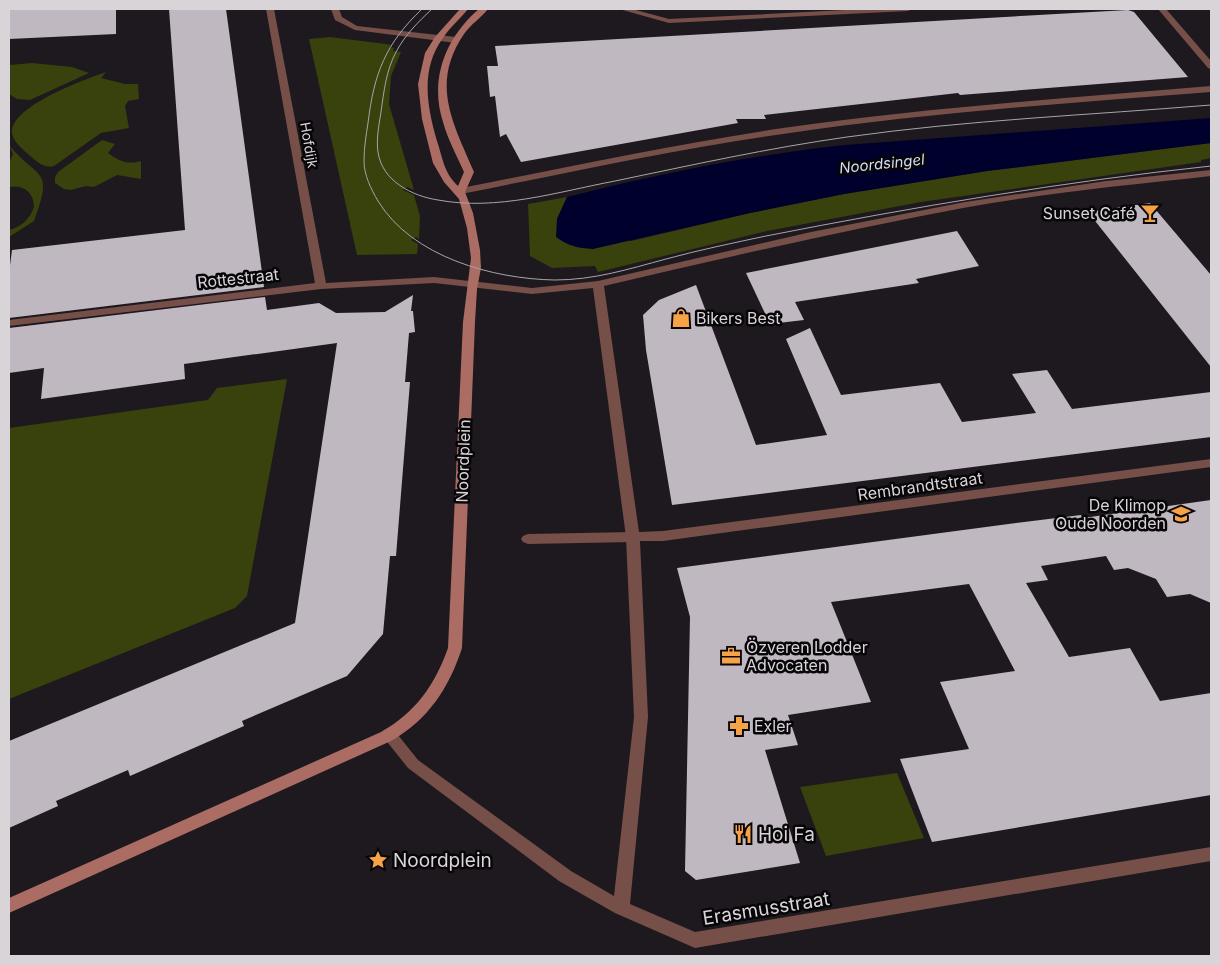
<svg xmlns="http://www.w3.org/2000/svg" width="1220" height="965" font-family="Inter,sans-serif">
	<rect width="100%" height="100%" fill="#1e191e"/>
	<path fill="#39410c" d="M330,37L386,44L391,45L390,47L394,48L393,51L401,52L391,76L389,104L414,190L407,187L403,190L414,195L420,216L419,239L416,237L411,240L418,244L417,254L357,255L309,39Z
		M32,63L72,67L89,73L30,100L17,99L9,94V65Z
		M106,72L101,78L125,84H138L139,99L128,101L125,106L129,128L101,133L54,166C44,169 36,161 28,154C22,149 13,141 12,133C10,106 86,79 106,72Z
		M102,140L115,144L108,153C119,161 127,165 141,161V179L117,175L94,187L86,186L71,190L64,189L55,183V177L58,172Z
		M1211,143V158L1201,160V162L921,202L767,231L598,272L595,266L552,268L530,256L528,204L567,197L557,219L631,241L750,213L844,194L987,171Z
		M9,145C39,181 54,167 34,221L9,237V230C21,227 30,219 34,207C34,192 23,184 9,187V163L13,154Z
		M287,379L247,596L235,608L9,699V428L208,400L217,388Z
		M897,773L924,838L826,856L800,787Z"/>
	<path fill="#00002d" d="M1211,118V143L987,171L844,194L750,213L593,249C578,248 568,246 556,237L557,219L567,197C658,174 752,155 845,145Z"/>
	<path fill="#c0b8c0" d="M9,9H116V34L9,39Z
		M169,9H226L264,287L9,318V273L12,250L185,230Z
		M1128,10L1134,12L1188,77L960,95L958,93L764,115L766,119H736L738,123L521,162L506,134L500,137L495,96L490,97L487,66H498L495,46Z
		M1150,203L1211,275V367L1088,212Z
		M957,231L979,266L916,279L919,283L795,302L804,320L770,324L746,273Z
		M696,285L756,445L827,435L786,339L810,328L841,395L940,383L962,422L1036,413L1012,374L1047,370L1072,409L1211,392V437L672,505L646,350L643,315L659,300Z
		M413,295L411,311H413L415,332L409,333L405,382H410L396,556H390L383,634L347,676L242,721L244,726L130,776L128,770L56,801L58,806L9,828V741L295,623L337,343L184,364L185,379L41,399L44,368L9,373V328L265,297L267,310L319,303L336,313L385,312Z
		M1211,500V603L1190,594L1167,597L1156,579L1128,568L1114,570L1106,556L1041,566L1048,580L1026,583L1069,657L1130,648L1160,701L1211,693V795L932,842L900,759L969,749L940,682L1015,671L969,584L831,602L871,702L788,715L798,745L765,750L800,863L696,880L685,871L690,617L677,568L1016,523L1081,515L1083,518Z"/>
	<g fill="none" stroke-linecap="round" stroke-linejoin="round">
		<path fill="#764f49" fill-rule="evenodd" d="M633,532L638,534L640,537L638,540L633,542L528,544L523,542L521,539L523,536L528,534Z"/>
		<path fill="#764f49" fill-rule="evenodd" d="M266,9H274L326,283L434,277L532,288L598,281L811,232L965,202L1106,181L1211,170V176C1128,185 1045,193 963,208C842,231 723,258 604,286L639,532L663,531L1211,459V467L663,541H640L648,717L630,904L695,932L1211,847V861L695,948L615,913L559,881L408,768L384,738L382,734L384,730L389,728L394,730L418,760L571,871L614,896L634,717L626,537L593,288L532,294L434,283L321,289L9,326V320L315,283Z
			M331,9H339L342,17L357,26L456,37L460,40L456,43L355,30L335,20Z
			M619,9H632L669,19L864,9H912L908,11L669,23Z
			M1158,9H1166L1211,61V69L1208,68Z
			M1211,86V92C1068,103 925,113 783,134C675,149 568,173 461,194L456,191L461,188C568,167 675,144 783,128C925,108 1068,98 1211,86Z"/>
		<path fill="#aa6c63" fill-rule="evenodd" d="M460,9H468C460,19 450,27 443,38C420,69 427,107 437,141C443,159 444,173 458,186L464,172C457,156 448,140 443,122C429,79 446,37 479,9H488C481,18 471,24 464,34C430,84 453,123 474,172L465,192L473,213L480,250L481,268L477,289L475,322L462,648C449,688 428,720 391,741L9,913V898L381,732C415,713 435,685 448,648L463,322L471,258L467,228L459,199L444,182L433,163L422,119L418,84L425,53L435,37Z"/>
		<path stroke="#a8a4a8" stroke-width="1" d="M422,9C385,44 374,74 368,123C366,136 364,148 364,161C364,175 371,189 378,201C412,257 493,279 555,280C594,280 629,269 666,259C699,250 733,243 766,236C914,207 1061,182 1211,166
			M432,9C418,22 405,35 396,52C386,71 384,91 381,112C379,125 376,139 378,152C382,181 412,196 438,200C497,211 557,192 615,181C692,165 769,148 847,137C968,120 1090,115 1211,105"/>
	</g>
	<defs>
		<g id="bar-bare" transform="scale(1.5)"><path d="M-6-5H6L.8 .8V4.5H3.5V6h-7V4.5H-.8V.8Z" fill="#f6a246" stroke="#070507" stroke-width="2.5" paint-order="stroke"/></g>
		<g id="shop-bare" transform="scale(1.5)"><path d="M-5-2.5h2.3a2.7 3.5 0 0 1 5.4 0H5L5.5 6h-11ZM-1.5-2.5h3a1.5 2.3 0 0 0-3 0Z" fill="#f6a246" stroke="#070507" stroke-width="2.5" paint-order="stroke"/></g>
		<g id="school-bare" transform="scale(1.5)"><path d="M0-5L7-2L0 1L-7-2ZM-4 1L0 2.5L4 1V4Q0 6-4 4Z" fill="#f6a246" stroke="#070507" stroke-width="2.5" paint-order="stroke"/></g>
		<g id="office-bare" transform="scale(1.5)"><path d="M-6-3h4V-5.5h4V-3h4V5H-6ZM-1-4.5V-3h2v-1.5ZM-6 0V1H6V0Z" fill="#f6a246" stroke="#070507" stroke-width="2.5" paint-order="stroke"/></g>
		<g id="pharmacy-bare" transform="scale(1.5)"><path d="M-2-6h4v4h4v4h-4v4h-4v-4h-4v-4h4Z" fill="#f6a246" stroke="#070507" stroke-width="2.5" paint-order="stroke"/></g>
		<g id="restaurant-bare" transform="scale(1.5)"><path d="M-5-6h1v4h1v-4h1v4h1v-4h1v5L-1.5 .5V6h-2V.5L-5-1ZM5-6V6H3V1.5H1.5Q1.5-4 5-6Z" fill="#f6a246" stroke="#070507" stroke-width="2.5" paint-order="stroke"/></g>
		<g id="sight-bare" transform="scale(1.5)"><path d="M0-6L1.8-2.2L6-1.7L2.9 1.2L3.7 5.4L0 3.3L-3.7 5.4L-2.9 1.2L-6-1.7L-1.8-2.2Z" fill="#f6a246" stroke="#070507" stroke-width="2.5" paint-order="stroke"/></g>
	</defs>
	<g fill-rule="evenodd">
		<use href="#bar-bare" x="1150" y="213"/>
		<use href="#shop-bare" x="681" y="318"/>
		<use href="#school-bare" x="1181" y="514"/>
		<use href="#office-bare" x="731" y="656"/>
		<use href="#pharmacy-bare" x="739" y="726"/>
		<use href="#restaurant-bare" x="743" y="834"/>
		<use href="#sight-bare" x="378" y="860"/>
	</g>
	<g text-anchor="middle" stroke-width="5" stroke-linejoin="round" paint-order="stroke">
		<g font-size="14" fill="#d8d4d8" stroke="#070507">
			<text transform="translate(309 145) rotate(80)" y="5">Hofdijk</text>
		</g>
		<g font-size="15" font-style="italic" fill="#d0ddf0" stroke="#070507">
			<text transform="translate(882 164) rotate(-6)" y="5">Noordsingel</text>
		</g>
		<g font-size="16" fill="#d8d4d8" stroke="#070507" text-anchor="start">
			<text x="1135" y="219" text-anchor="end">Sunset Café</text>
			<text x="696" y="324">Bikers Best</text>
			<text x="1166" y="511" text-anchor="end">De Klimop<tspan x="1166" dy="18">Oude Noorden</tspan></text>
			<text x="746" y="653">Özveren Lodder<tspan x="746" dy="18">Advocaten</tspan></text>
			<text x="754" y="732">Exler</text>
		</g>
		<g font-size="16" fill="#d8d4d8" stroke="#070507">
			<text transform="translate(238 278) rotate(-6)" y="6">Rottestraat</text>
			<text transform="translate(463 461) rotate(-88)" y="6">Noordplein</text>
			<text transform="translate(920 486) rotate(-8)" y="6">Rembrandtstraat</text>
		</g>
		<g font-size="19" fill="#d8d4d8" stroke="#070507" text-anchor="start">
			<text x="758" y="841">Hoi Fa</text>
			<text x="393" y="867">Noordplein</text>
		</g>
		<g font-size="19" fill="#d8d4d8" stroke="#070507">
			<text transform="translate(766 908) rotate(-9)" y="7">Erasmusstraat</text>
		</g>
	</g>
	<rect width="1220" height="965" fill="none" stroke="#d8d4d8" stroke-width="20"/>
</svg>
